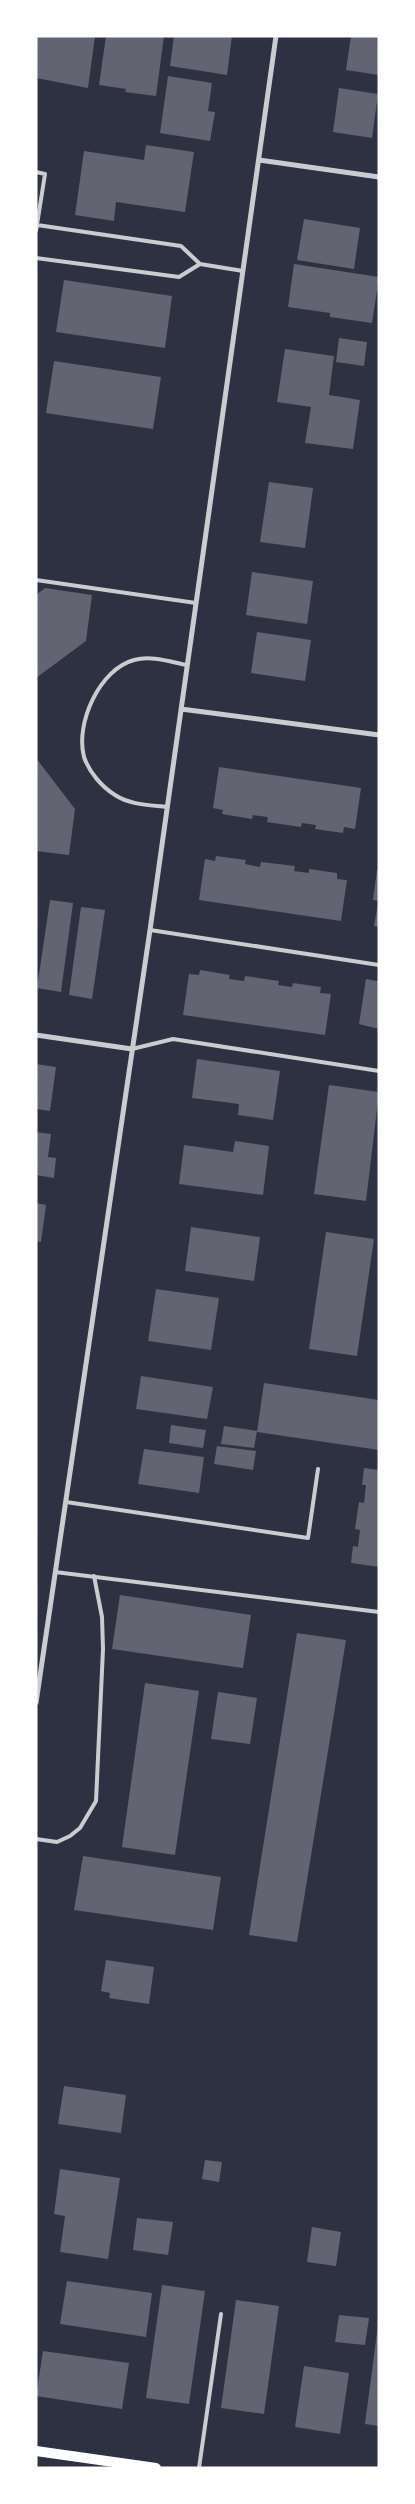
<svg xmlns="http://www.w3.org/2000/svg" width="415" height="2504" font-family="Spectral,serif">
	<rect width="100%" height="100%" fill="#2d3142"/>
	<path fill="#626471" d="M36,36H95L88,88L36,78Z
		M106,36H164L156,96L125,92L126,89L99,85Z
		M174,36H232L227,75L170,66Z
		M351,36H379V75L346,70Z
		M168,76L212,83L208,111L215,112L210,141L160,133Z
		M339,88L378,94L372,138L333,132Z
		M146,145L194,152L185,212L116,202L114,221L75,215L84,151L144,160Z
		M304,219L360,228L354,269L297,260Z
		M294,264L379,277L372,323L330,317V313L288,307Z
		M64,280L172,296L165,348L56,332Z
		M339,338L367,342L364,366L336,362Z
		M285,349L334,356L329,395L360,400L353,449L305,443L311,407L277,402Z
		M54,361L161,377L153,429L46,413Z
		M269,482L313,488L305,548L260,542Z
		M252,572L313,581L307,624L246,615Z
		M45,588L92,595L86,641L36,678V595Z
		M257,632L311,640L305,681L251,673Z
		M36,758L75,809L69,855L36,851Z
		M219,767L361,788L355,829L344,827L343,833L315,829L316,825L302,823L301,827L267,822L268,817L253,815L252,819L222,814L223,810L213,808Z
		M216,856L246,860L245,864L260,867L261,862L295,866L294,871L309,873V869L337,873V879L347,880L341,921L199,900L205,859L215,861Z
		M377,870H379V901L373,900Z
		M50,900L73,903L61,992L37,988Z
		M378,903L379,904V927L374,926Z
		M81,907L105,910L92,999L69,995Z
		M200,970L230,975L229,979L244,981L245,976L279,981L278,985L292,987L293,983L321,987L320,993L331,994L325,1035L183,1015L189,974L199,975Z
		M366,979L377,981L379,979V1029L359,1024Z
		M197,1059L280,1071L273,1120L238,1115L239,1104L192,1098Z
		M36,1064L56,1067L50,1111L36,1109Z
		M329,1085L379,1092L366,1201L314,1194Z
		M36,1132L51,1134L48,1157L56,1158L54,1178L36,1175Z
		M235,1141L269,1146L263,1195L179,1184L184,1145L233,1152Z
		M36,1203L46,1205L41,1242L36,1241Z
		M191,1227L260,1237L254,1281L185,1271Z
		M326,1232L374,1239L357,1356L309,1349Z
		M156,1289L219,1298L211,1350L148,1341Z
		M141,1376L213,1387L207,1419L136,1409Z
		M264,1383L379,1400V1450L257,1432Z
		M171,1425L206,1430L203,1448L169,1443Z
		M224,1426L257,1431L254,1448L221,1444Z
		M217,1446L256,1451L253,1470L214,1464Z
		M144,1449L204,1457L199,1493L138,1484Z
		M364,1468L379,1470V1567L351,1563L353,1546L358,1547L360,1530L355,1529L359,1502L364,1503L366,1485H362Z
		M120,1595L251,1615L243,1668L112,1649Z
		M297,1633L346,1640L297,1942L249,1935Z
		M145,1683L199,1691L175,1855L122,1847Z
		M218,1692L257,1698L250,1744L211,1739Z
		M83,1856L221,1877L213,1930L74,1910Z
		M106,1960L154,1967L149,2004L109,1998L110,1993L101,1991Z
		M64,2086L126,2095L121,2133L58,2124Z
		M205,2160L222,2162L219,2182L202,2179Z
		M60,2169L120,2178L108,2259L60,2252L65,2216L54,2214Z
		M137,2218L173,2222L168,2255L133,2250Z
		M312,2227L341,2232L336,2266L307,2262Z
		M67,2281L152,2293L146,2337L60,2324Z
		M162,2285L205,2291L189,2404L146,2398Z
		M236,2300L279,2306L264,2414L221,2408Z
		M339,2315L369,2318L365,2345L335,2342Z
		M378,2325H379V2426L365,2424Z
		M43,2351L129,2363L122,2409L36,2396Z
		M304,2366L349,2373L340,2434L295,2427Z"/>
	<g fill="none" stroke-linecap="round" stroke-linejoin="round">
		<path stroke="#caccd0" stroke-width="4" d="M36,172L45,174L36,231
			M37,225L181,246L200,264L243,271
			M36,258L179,277L200,264
			M36,580L196,603
			M167,807C150,805 130,805 115,795C102,787 89,772 84,757C75,723 100,669 134,660C151,655 171,662 187,665
			M150,930L379,965
			M132,1049L173,1039L379,1071
			M66,1502L308,1538L318,1469
			M55,1572L379,1612
			M36,1839L57,1842L70,1836L80,1828L96,1801L103,1649L102,1617L94,1576
			M199,2468L221,2314"/>
		<path stroke="#caccd0" stroke-width="5" d="M259,160L379,177
			M181,709L379,735
			M36,1035L132,1049
			M36,1703L150,930L276,36"/>
		<path stroke="#fff" stroke-width="10" d="M36,2451L156,2468"/>
	</g>
	<rect width="415" height="2504" fill="none" stroke="#ffffff" stroke-width="75"/>
</svg>
